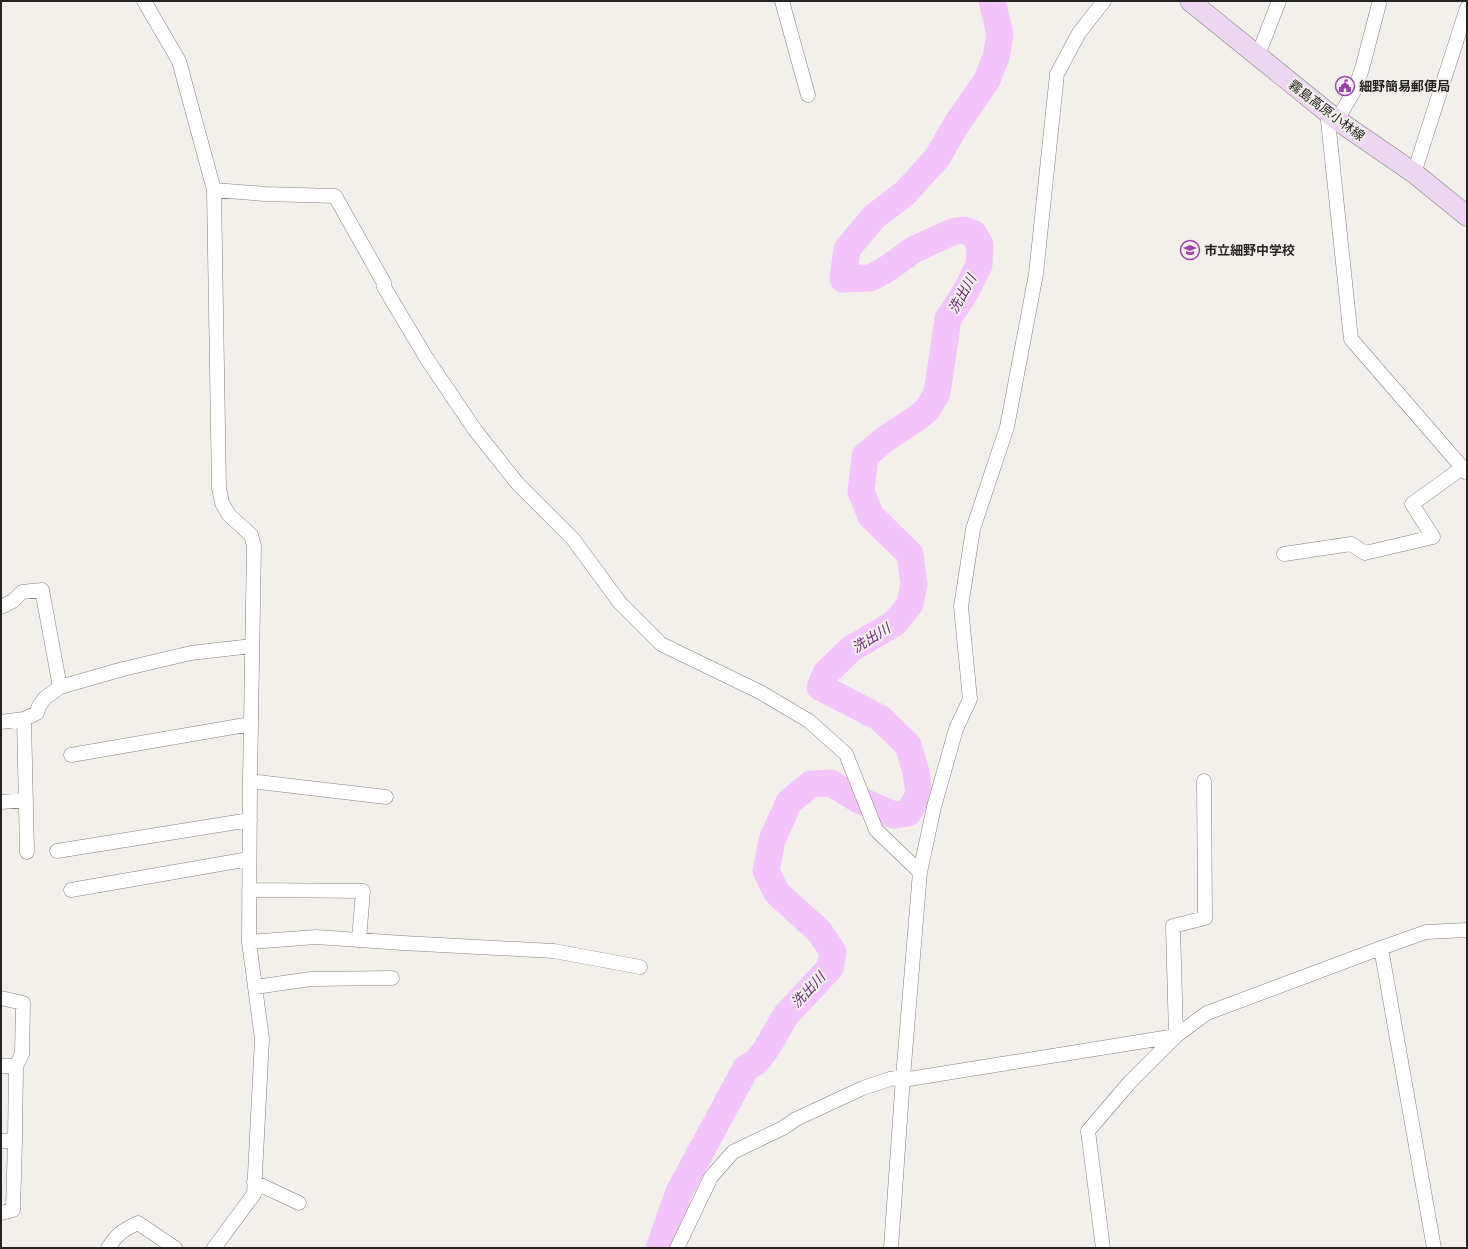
<svg xmlns="http://www.w3.org/2000/svg" width="1468" height="1249" font-family="'Source Sans 3','Noto Sans JP',sans-serif">
	<rect width="100%" height="100%" fill="#f3f0ec"/>
	<g fill="none" stroke-linecap="round" stroke-linejoin="round">
		<path stroke="#f3c5fc" stroke-width="27" d="M659,1248L679,1192L746,1068L756,1062L765,1051L786,1015L830,968L833,952L819,931L777,893L766,871L772,840L789,802L811,784L831,783L857,799L894,815L908,813L919,795L916,772L908,745L880,718L820,687L826,673L851,649L895,623L910,604L914,584L910,554L871,516L861,492L865,456L885,439L917,418L927,410L937,393L948,319L966,291L979,265L980,245L974,234L963,230L952,232L913,250L887,269L870,278L843,279V277L847,249L874,217L905,193L937,158L956,125L987,80L996,57L1000,34L992,1"/>
		<g stroke="#84817d" stroke-width="15">
			<path id="street" d="M144,1L179,61L214,190L219,488L222,503L229,515L251,535L254,546L250,781L249,942L262,1039L254,1194L214,1248
				M782,1L808,95
				M1258,55L1279,1
				M1327,111L1351,339L1467,473
				M1337,120L1354,91L1362,69L1379,4
				M1414,173L1467,8
				M214,190L265,194L335,196L384,283V287L427,359L475,430L518,484L573,539L620,603L661,644L760,692L809,721L846,754L876,830L920,872L903,1077L891,1248
				M1284,554L1351,544L1365,553L1433,537L1412,504L1462,468
				M1,607L13,601L22,592L42,590L60,687
				M24,719L27,852
				M1,722L24,719L37,713L39,706L45,698L60,687L123,669L191,653L252,646
				M71,755L251,724
				M250,781L386,797
				M1,802L26,800
				M57,851L250,820
				M920,872L934,807L956,729L970,699L961,607L973,529L1007,427L1036,274L1057,74L1079,33L1104,1
				M71,890L249,859
				M249,890L363,891L359,940
				M249,942L316,937L403,943L554,951L640,967
				M1381,948L1434,1248
				M255,987L311,979L392,978
				M1,998L23,1003L22,1054L16,1066L15,1140L1,1141
				M1176,1036L1173,926L1205,918L1204,781
				M1,1066H16
				M254,1182L299,1203
				M1,1213L13,1210L15,1140
				M108,1248C117,1234 123,1230 138,1223L175,1248
				M677,1248L711,1177L733,1152L783,1128L796,1119L863,1088L890,1079L903,1077L909,1079L1176,1036
				M1103,1248L1088,1131L1130,1082L1176,1036L1207,1013L1381,948L1426,932L1467,930"/>
		</g>
		<g stroke="#84817d" stroke-width="21">
			<path id="secondary" d="M1190,1L1337,120L1414,173L1467,216"/>
		</g>
		<use href="#street" stroke="#fff" stroke-width="14"/>
		<use href="#secondary" stroke="#eed6f3" stroke-width="20"/>
	</g>
	<defs>
		<g id="civic-ring" transform="scale(1)"><circle r="9.5" fill="#f3f0ec" stroke="#9b41ac" stroke-width="1.5"/><path d="M-.6-6.5H3V-4.5H.6V-3L4-1V1h2V6H-6V1h2V-1L-.6-3ZM-1.2 2.5V6h2.4V2.5Z" fill="#9b41ac"/></g>
		<g id="school-ring" transform="scale(1)"><circle r="9.5" fill="#f3f0ec" stroke="#9b41ac" stroke-width="1.5"/><path d="M0-5L7-2L0 1L-7-2ZM-4 1L0 2.5L4 1V4Q0 6-4 4Z" fill="#9b41ac"/></g>
	</defs>
	<g fill-rule="evenodd">
		<use href="#civic-ring" x="1345" y="86"/>
		<use href="#school-ring" x="1190" y="250"/>
	</g>
	<g text-anchor="middle" stroke-width="4" stroke-linejoin="round" paint-order="stroke">
		<g font-size="13" font-weight="bold" fill="#252423" stroke="#f3f0ec" text-anchor="start">
			<text x="1359" y="91">細野簡易郵便局</text>
			<text x="1204" y="255">市立細野中学校</text>
		</g>
		<g font-size="13" fill="#252423" stroke="#f3f0ec">
			<text transform="translate(1327 110) rotate(37)" y="5">霧島高原小林線</text>
		</g>
		<g font-size="14" font-style="italic" fill="#6c2a79" stroke="#f3f0ec">
			<text transform="translate(962 294) rotate(-61)" y="5">洗出川</text>
			<text transform="translate(871 638) rotate(-32)" y="5">洗出川</text>
			<text transform="translate(808 990) rotate(-47)" y="5">洗出川</text>
		</g>
	</g>
	<rect width="1468" height="1249" fill="none" stroke="#252423" stroke-width="4"/>
</svg>
